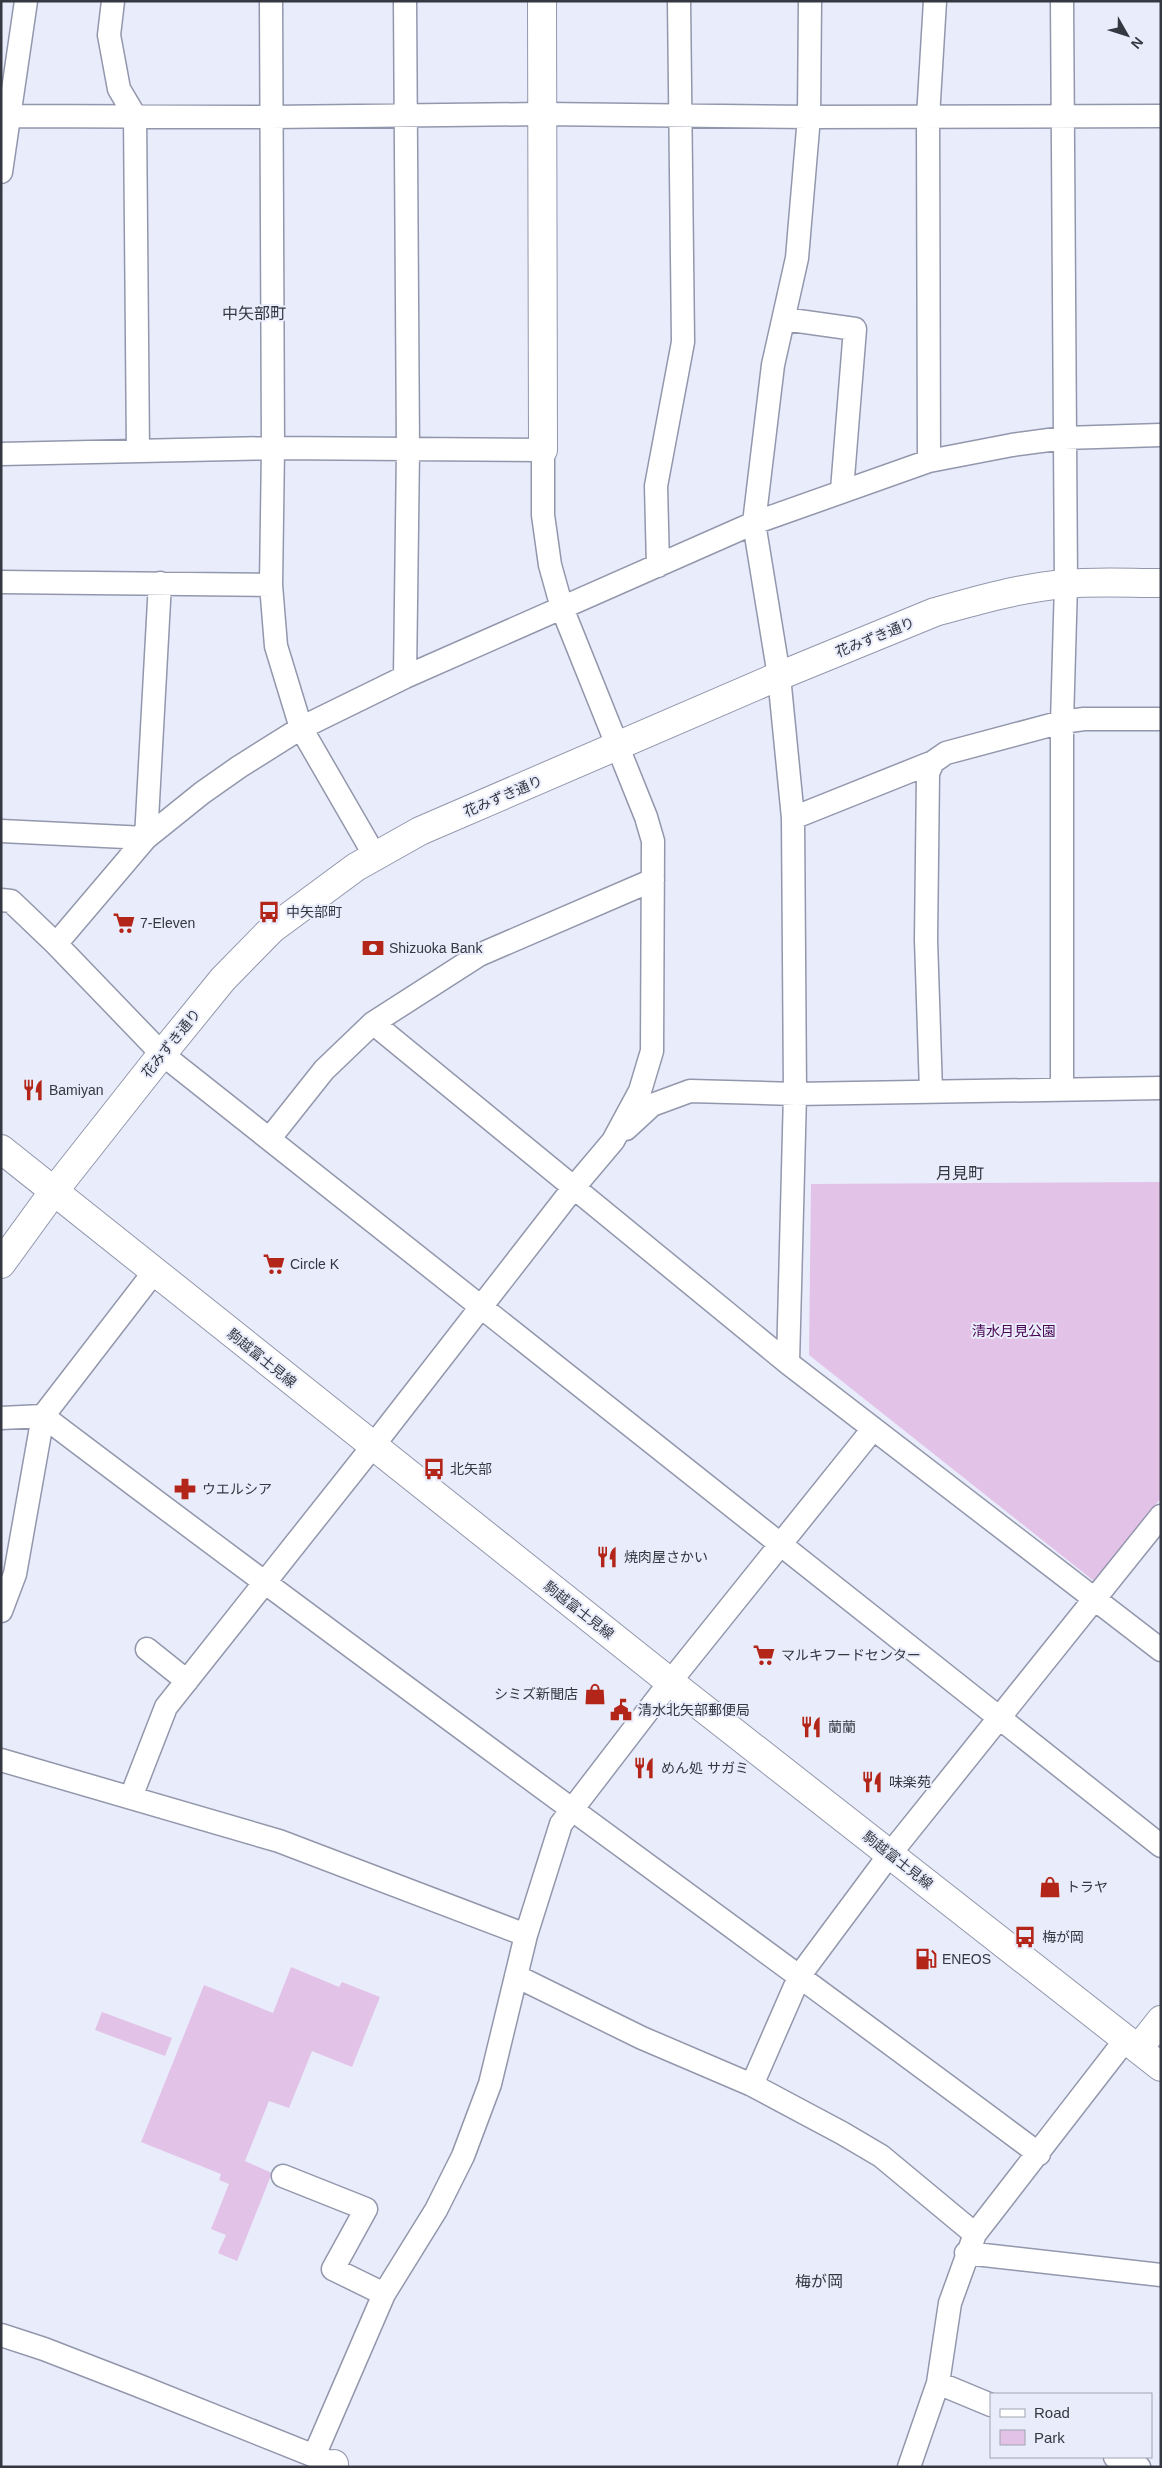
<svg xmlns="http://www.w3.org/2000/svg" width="1162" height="2468" font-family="Helvetica,'Noto Sans JP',sans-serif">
	<rect width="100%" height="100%" fill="#e9ecfb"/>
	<path fill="#e3c2e8" d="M1161,1182V1498L1094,1581L809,1355L811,1184Z
		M291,1967L339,1987L342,1982L380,1997L352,2067L312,2051L289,2108L269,2101L245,2161L272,2173L237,2261L218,2253L226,2235L211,2229L229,2184L219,2180L221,2174L141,2142L204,1985L273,2013Z
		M102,2012L172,2038L165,2056L95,2030Z"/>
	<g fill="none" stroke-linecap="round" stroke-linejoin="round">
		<g stroke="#9297ac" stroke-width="25">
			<path id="street" d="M113,1L109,35L119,89L135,116L138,451
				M271,1L273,448L271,585L276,646L301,728L375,856
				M405,1L408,450L405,677
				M1062,1L1066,584L1062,722V1089
				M9,116L271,117L542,114L809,117L1161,116
				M1,172L26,1
				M784,319L855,329L842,490
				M1,454L273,448L543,450V515L550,565L562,608L646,817L653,841L652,1051L640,1091L613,1141L575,1186L373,1446L166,1707L131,1797
				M929,461L928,117L935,1
				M658,566L656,486L683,342L679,1
				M1,582L271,585
				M793,818L933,762
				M1,831L146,838L160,583
				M1,900L11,901L56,944L162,1054L1161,1846
				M56,944L146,838L202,793L239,767L301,728L405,677L754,523L929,461L1012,445L1064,438L1161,435
				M373,1023L788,1363L1161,1650
				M931,1091L926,940L928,773L933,762L946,753L1062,722L1084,719H1161
				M626,1129L652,1105L690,1091L795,1094L1161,1088
				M270,1138L324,1070L373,1023L479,955L653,880
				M788,1363L795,1094L793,818L779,676L754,523L773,365L797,258L809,117L810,1
				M1,1418L43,1416C372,1666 708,1907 1039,2154
				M1,1611L15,1574L43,1416L154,1272
				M147,1649L187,1681
				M1,1760L279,1841L526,1935
				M516,1976L642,2038L752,2085L842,2133L881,2156L975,2234
				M752,2085L800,1975L890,1854L1161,1516
				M283,2176L366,2209L333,2269L384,2294
				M966,2253L1161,2275
				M1,2335L44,2349L137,2385L327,2461
				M938,2383L991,2405
				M314,2456L384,2294L436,2210L463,2156L490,2084L526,1935L561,1824L670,1682L873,1429
				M1115,2457L1139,2467
				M909,2467L938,2383L950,2303L975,2234L1126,2039"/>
		</g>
		<g stroke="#9297ac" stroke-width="30">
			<path id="secondary" d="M542,1L543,450
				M1,1149L670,1682L1161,2067
				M1,1264L54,1191L162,1054L223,979L272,929L356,867L420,831L779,676L935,612C978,600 1020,588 1064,584C1096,581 1129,583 1161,583
				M1138,2049L1161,2020
				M333,2467L334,2464"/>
		</g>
		<use href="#street" stroke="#fff" stroke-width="22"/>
		<use href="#secondary" stroke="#fff" stroke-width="28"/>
	</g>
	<defs>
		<g id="bus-bare" transform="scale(1.725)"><path d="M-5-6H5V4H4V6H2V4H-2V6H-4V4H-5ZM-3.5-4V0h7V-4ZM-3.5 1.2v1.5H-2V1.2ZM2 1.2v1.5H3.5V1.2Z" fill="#b32519" stroke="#e9ecfb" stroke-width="2.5" paint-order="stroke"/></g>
		<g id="supermarket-bare" transform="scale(1.725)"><path d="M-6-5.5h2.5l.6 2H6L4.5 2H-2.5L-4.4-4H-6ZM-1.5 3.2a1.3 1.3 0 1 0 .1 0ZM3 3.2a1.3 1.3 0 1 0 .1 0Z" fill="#b32519" stroke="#e9ecfb" stroke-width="2.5" paint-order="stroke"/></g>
		<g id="bank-bare" transform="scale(1.725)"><path d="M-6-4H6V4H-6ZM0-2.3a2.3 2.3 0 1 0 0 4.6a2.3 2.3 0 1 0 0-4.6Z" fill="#b32519" stroke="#e9ecfb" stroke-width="2.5" paint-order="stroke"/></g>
		<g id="restaurant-bare" transform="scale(1.725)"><path d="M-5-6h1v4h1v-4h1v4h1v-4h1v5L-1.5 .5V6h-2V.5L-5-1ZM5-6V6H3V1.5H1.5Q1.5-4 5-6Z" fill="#b32519" stroke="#e9ecfb" stroke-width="2.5" paint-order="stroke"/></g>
		<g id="pharmacy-bare" transform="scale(1.725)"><path d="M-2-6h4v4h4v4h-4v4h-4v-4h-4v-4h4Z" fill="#b32519" stroke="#e9ecfb" stroke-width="2.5" paint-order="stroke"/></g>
		<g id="shop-bare" transform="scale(1.725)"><path d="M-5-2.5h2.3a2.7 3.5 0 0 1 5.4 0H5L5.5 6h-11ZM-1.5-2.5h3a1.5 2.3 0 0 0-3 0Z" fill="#b32519" stroke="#e9ecfb" stroke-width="2.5" paint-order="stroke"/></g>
		<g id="civic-bare" transform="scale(1.725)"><path d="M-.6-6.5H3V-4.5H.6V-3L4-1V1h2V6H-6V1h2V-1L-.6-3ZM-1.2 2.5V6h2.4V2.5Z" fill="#b32519" stroke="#e9ecfb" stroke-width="2.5" paint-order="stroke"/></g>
		<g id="fuel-bare" transform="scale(1.725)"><path d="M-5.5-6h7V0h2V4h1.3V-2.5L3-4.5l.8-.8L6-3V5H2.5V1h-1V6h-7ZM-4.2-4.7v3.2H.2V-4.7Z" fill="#b32519" stroke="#e9ecfb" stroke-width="2.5" paint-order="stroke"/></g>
	</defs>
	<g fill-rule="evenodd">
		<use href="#bus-bare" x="269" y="912"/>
		<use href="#supermarket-bare" x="124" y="923"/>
		<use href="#bank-bare" x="373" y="948"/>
		<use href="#restaurant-bare" x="33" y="1090"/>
		<use href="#supermarket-bare" x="274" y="1264"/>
		<use href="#bus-bare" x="434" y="1469"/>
		<use href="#pharmacy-bare" x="185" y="1489"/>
		<use href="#restaurant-bare" x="607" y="1557"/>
		<use href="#supermarket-bare" x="764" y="1655"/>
		<use href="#shop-bare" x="595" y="1694"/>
		<use href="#civic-bare" x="621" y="1710"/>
		<use href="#restaurant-bare" x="811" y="1727"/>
		<use href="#restaurant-bare" x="644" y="1768"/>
		<use href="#restaurant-bare" x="872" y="1782"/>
		<use href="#shop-bare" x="1050" y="1887"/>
		<use href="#bus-bare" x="1025" y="1937"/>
		<use href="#fuel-bare" x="926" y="1959"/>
	</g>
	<g text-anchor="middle" stroke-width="4" stroke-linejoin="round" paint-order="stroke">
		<g font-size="14" fill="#353741" stroke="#e9ecfb">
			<text transform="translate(875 637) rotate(-22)" y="5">花みずき通り</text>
			<text transform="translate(503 796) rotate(-23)" y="5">花みずき通り</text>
			<text transform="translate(171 1043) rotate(-51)" y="5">花みずき通り</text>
			<text transform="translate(262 1358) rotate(39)" y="5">駒越富士見線</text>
			<text transform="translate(579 1610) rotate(38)" y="5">駒越富士見線</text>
			<text transform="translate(898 1860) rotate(38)" y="5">駒越富士見線</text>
		</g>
		<g font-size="14" fill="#353741" stroke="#e9ecfb" text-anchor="start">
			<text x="286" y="917">中矢部町</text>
			<text x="140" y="928">7-Eleven</text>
			<text x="389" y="953">Shizuoka Bank</text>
			<text x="49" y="1095">Bamiyan</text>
			<text x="290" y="1269">Circle K</text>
			<text x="450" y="1474">北矢部</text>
			<text x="202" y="1494">ウエルシア</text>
			<text x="624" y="1562">焼肉屋さかい</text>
			<text x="781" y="1660">マルキフードセンター</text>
			<text x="578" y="1699" text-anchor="end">シミズ新聞店</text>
			<text x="638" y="1715">清水北矢部郵便局</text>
			<text x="828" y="1732">蘭蘭</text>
			<text x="661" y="1773">めん処 サガミ</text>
			<text x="889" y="1787">味楽苑</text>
			<text x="1066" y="1892">トラヤ</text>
			<text x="1042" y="1942">梅が岡</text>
			<text x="942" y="1964">ENEOS</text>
		</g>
		<g font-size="14" fill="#480352" stroke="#e9ecfb">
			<text x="1014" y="1336">清水月見公園</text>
		</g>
		<g font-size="16" fill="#353741" stroke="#e9ecfb">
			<text x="254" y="319">中矢部町</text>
			<text x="960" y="1179">月見町</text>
			<text x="819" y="2287">梅が岡</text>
		</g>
	</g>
	<rect width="1162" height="2468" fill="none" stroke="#353741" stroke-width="5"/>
	<rect x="990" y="2393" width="162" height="65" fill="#e9ecfb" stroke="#a1a4b1"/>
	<rect x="1000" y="2409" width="25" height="8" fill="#ffffff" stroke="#a1a4b1"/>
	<text x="1034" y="2418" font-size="15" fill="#353741">Road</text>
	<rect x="1000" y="2430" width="25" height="15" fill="#e3c2e8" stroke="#a1a4b1"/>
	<text x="1034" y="2443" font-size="15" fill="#353741">Park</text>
	<g transform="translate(1127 35) rotate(129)" stroke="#e9ecfb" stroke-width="4" paint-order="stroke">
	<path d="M0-4L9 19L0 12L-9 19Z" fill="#353741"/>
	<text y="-8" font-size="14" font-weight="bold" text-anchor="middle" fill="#353741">N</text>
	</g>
</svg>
